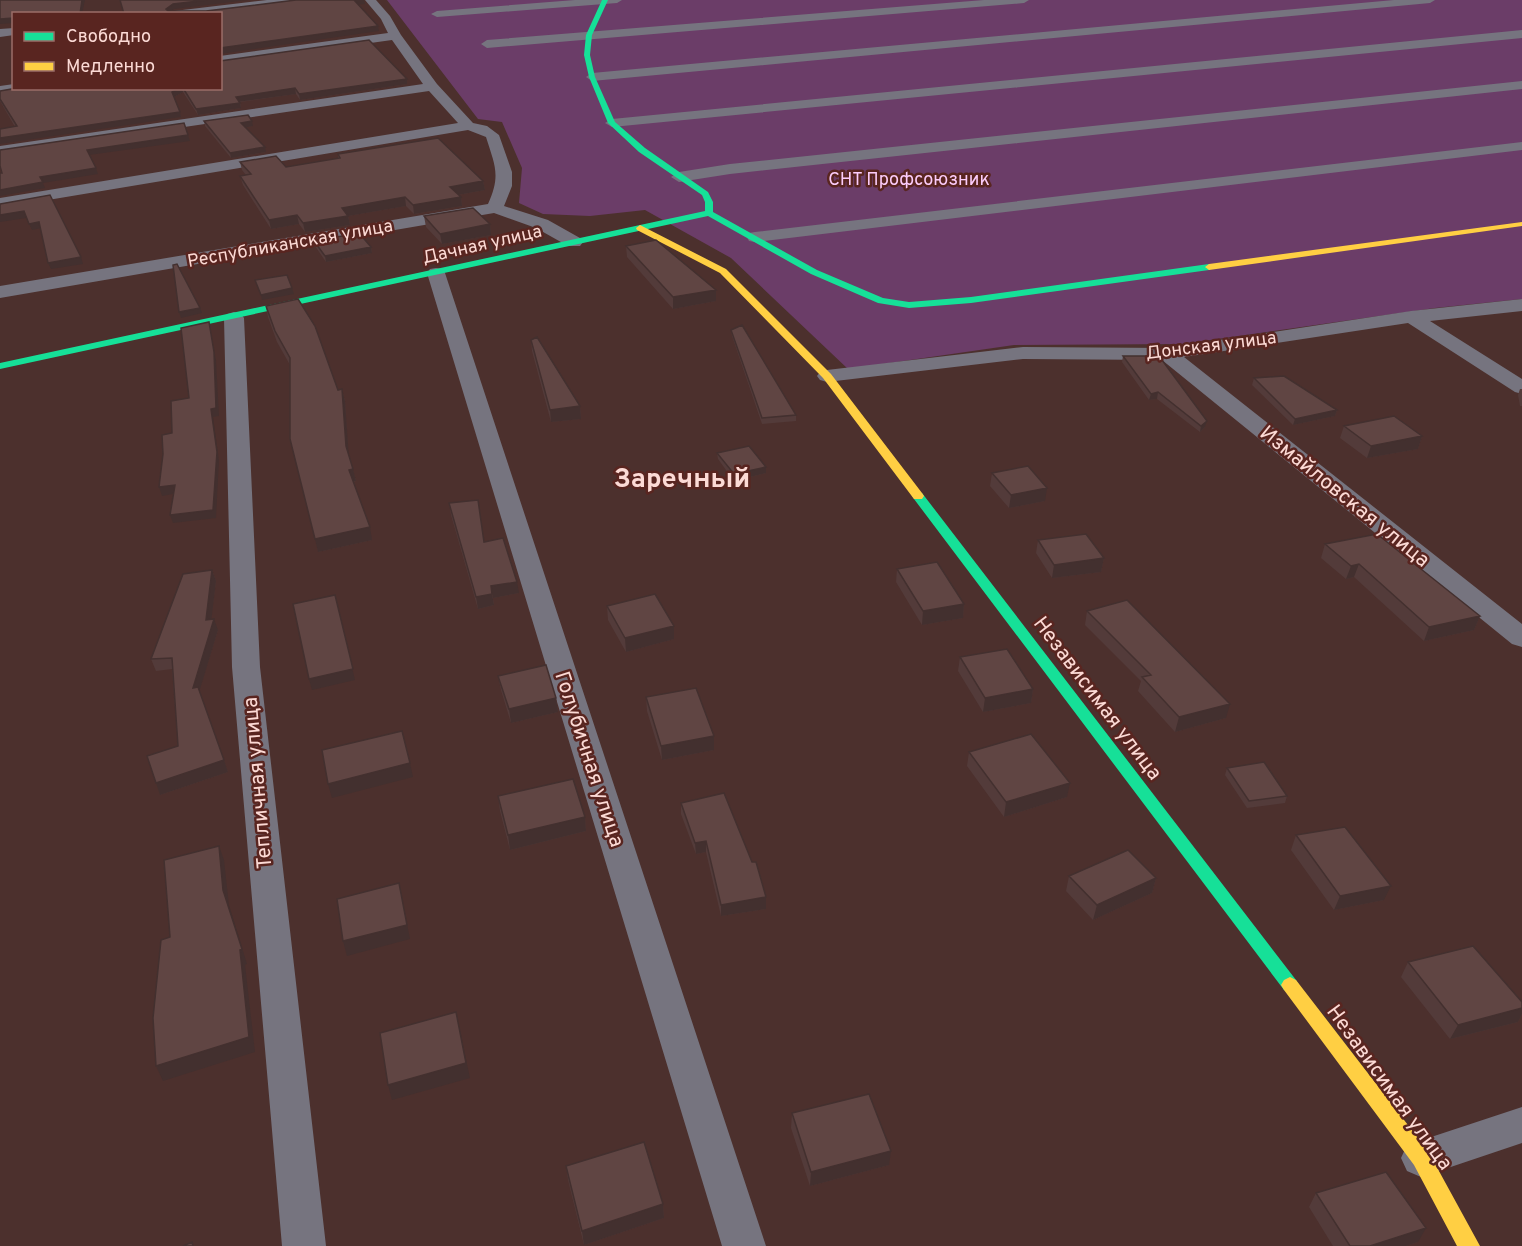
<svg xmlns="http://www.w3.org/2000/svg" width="1522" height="1246" font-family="Overpass,sans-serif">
	<rect width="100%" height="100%" fill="#4c302d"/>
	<path fill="#6b3d68" d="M387,0H1522V299L1435,308L1182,344L1014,345L848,369L731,258L645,210L590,216L543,214L519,203L522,168L502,122L478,119Z"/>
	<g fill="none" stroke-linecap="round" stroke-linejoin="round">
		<path fill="#76747f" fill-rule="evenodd" d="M267,0H301L296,3L207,14H169L174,11Z
			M365,0H376L390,16L401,35L437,84L473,123L487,126L499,135L512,172V186L504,206L548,220L580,238L583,242L580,246H568L536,228L494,213L0,298V286L488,204C501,175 495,166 486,137L468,130L0,208V198L458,123L429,91L0,154V146L423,84L392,40L220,64V56L388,33L381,19Z
			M575,0H622L617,3L437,17L431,14L437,11Z
			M984,0H1029L1024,3L487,48L481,44L487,40Z
			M1394,0H1435L1430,3L592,81L586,77L592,73Z
			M14,28V35L0,37V29Z
			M1522,30V38L612,127L605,123L612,119Z
			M1522,81V89L730,174L679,182L671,177L679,172L730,164Z
			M14,84V88H20L19,91L0,94V86Z
			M1522,142V150L755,242L749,241L747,237L749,233L755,232Z
			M436,268L442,269L445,273L766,1246H722L427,273L430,269Z
			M1522,299V311L1430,321L1522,379V394L1515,392L1408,323L1184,357L1522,624V647L1512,644L1162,360L1023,359L827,382L820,380L817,376L820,372L827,370L1023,347L1167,348L1411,311Z
			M234,312L241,314L244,318L260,667L326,1246H282L232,667L224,318L227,314Z
			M1522,1107V1143L1421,1177L1407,1171L1401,1158L1407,1145Z"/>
		<path fill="#16e098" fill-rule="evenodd" d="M602,0H608L592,35L590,55L595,77L615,122L645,148L708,192L713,202V212L817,270L883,298L909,302L971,297L1209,264L1213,267L1209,270L971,303L909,308L878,303L811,274L708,216L0,369V363L705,211V202L702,195L639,152L608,123L589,77L584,55L586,35Z
			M918,492L922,493L1296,980L1299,985L1296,990L1290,993L1284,990L914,499L912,496Z"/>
		<path fill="#ffcf43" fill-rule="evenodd" d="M1522,222V226L1209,270L1205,267L1209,264Z
			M640,225L726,269L831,374L922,493L924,496L922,499H914L823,378L720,273L637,230L636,228Z
			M1290,977L1296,980L1428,1151L1480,1246H1457L1414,1165L1284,990L1281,985L1284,980Z"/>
	</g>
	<path fill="#533b3a" d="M407,84L300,100L296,94L240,102L241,108L198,115L183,92L174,97L181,117L15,127L0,101V91L17,88H220Z
		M204,121L253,126L245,127L266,152L231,158L205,126Z
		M338,154L483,181L485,190L458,195L461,197L462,206L414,214L406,206L348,216L350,225L305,232L299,224L271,229L243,185L240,176L246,175L242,170L240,162L286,167L338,158Z
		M424,216L490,224L491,235L442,244L426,227Z
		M314,241L371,247L372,253L326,262L315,246Z
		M626,246L716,290V301L673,309L627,257Z
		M266,306L338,390L342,389L345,401L348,453L356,481L354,482L372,540L318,552L290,365L277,342L268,317Z
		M731,330L796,415V421L762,424L732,336Z
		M531,340L580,406L581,419L551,422L532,351Z
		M1123,356L1205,427L1200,432L1157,399L1149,400L1122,362Z
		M1254,378L1337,410L1335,416L1293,425L1252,385Z
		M1520,389H1522V406H1520L1518,395Z
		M1344,426L1422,436L1418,449L1367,458L1340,438Z
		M717,453L766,467V473L734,481L718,459Z
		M992,473L1045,501L1009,508L990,486Z
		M449,503L519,593L493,598L494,605L478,609L451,515Z
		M1038,540L1104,558L1101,572L1052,578L1036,553Z
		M1325,544L1480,616L1474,630L1424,641L1354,577L1346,579L1321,558Z
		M897,569L964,604L963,618L922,625L896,582Z
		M212,570L216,581L211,619L218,630L199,691L228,772L160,795L178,746L172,669L156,671L151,659Z
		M607,606L674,639L626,652L608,620Z
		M1087,611L1226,718L1175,732L1138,691L1141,681L1085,625Z
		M960,657L1033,689L1031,703L983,712L958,671Z
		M498,676L556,698L558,712L511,723L501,690Z
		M646,697L714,736V750L662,760L647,711Z
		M969,752L1067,797L1004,817L967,766Z
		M1227,768L1287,796L1285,803L1247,808L1225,775Z
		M498,796L585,817L586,831L510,850L500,811Z
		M681,803L752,862L766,897V909L721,916L706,852L696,854L681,814Z
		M1296,835L1384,900L1334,910L1291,850Z
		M1069,876L1156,878L1152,893L1093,920L1066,891Z
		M1408,962L1522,1002V1014L1518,1022L1450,1039L1401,977Z
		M792,1113L889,1165L810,1186L791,1128Z
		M566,1166L663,1204L664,1218L584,1245L568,1180Z
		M1316,1193L1418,1242L1406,1246H1333L1309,1207Z"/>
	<path fill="#43302f" d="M82,0H85L82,14H80Z
		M207,0H248L174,9L167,14L166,9L173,4Z
		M353,0H364L365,4L354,5Z
		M13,18L14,23L0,24V19Z
		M378,26L379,31L220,54V48Z
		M407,79V84L300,100L299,94Z
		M179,88H182L183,92L174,97L172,92Z
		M295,88L296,94L237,102L236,97Z
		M240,103L241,108L198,115L196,109Z
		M180,112L181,117L0,144V138Z
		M252,121L253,126L242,128L241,123Z
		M188,135L190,141L89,155L87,150Z
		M265,147L266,152L231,158L230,153Z
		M96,168L98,174L43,183L45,188L0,196V190L40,177Z
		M483,181L485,190L452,196L450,187Z
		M405,197L406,206L348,216L350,225L305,232L303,223L342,208Z
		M461,197L462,206L414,214L413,205Z
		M24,211L26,218L0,222V215Z
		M297,215L299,224L271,229L269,220Z
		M39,222L41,228L32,230L29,224Z
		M490,224L491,235L442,244L440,234Z
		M371,247L372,253L326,262L325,256Z
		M81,257L83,264L51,269L48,263Z
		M292,288L294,294L262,300L261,295Z
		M716,290V301L673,309V297Z
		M200,308L202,313L181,318L179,312Z
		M209,322L216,360L219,416L213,417L219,460L216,518L173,523L170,515Z
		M342,389L345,401L349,458L346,446Z
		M1158,392L1157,399L1149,400L1151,394Z
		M580,406L581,419L551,422L550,410Z
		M1337,410L1335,416L1293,425L1295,419Z
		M1207,421L1205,427L1200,432L1201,426Z
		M1422,436L1418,449L1367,458L1371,446Z
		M766,467V473L734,481V474Z
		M353,469L356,481L352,482L349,470Z
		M175,485L178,493L162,496L159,487Z
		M1047,488L1045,501L1009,508L1011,495Z
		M370,527L372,540L318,552L315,539Z
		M1104,558L1101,572L1052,578L1054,565Z
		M1359,564L1354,577L1346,579L1351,566Z
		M212,570L216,581L210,631L206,620Z
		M517,582L519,593L493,598L491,586Z
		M492,594L494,605L478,609L476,597Z
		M335,595L355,680L312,690L309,679Z
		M964,604L963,618L922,625L923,611Z
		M1480,616L1474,630L1424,641L1429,627Z
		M214,619L218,630L197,699L193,688Z
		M674,626V639L626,652L625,638Z
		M1033,689L1031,703L983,712L985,698Z
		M556,698L558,712L511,723L509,709Z
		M1230,704L1226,718L1175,732L1179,717Z
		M714,736V750L662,760L661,746Z
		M224,760L228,772L160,795L156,783Z
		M410,763L413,777L332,798L328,784Z
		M1070,783L1067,797L1004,817L1006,802Z
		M585,817L586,831L510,850L508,835Z
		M706,841V852L696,854L695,843Z
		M219,846L224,860L229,905L247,964L245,965L255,1052L163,1081L156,1066L223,890Z
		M1156,878L1152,893L1093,920L1097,905Z
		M399,883L410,939L347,956L343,941Z
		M1391,886L1384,900L1334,910L1340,896Z
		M766,897V909L721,916V905Z
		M1522,1008V1014L1518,1022L1450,1039L1458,1025Z
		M456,1012L470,1078L392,1100L388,1085Z
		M891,1151L889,1165L810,1186L811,1172Z
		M663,1204L664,1218L584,1245L582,1231Z
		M1426,1228L1418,1242L1406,1246H1370Z"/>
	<path fill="#604543" stroke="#43302f" stroke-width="1.5" d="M0,0H82L80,14H14V20L13,18L0,19Z
		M120,0H207L173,4L166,9L168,11H206L296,0H354L378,26L220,48V14H124Z
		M369,40L407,79L299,94L295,88L236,97L240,103L196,109L183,88H220V61Z
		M17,88H179L172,92L180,112L0,138V129L17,126L0,99V91Z
		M248,115L252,121L241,123L265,147L230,153L204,121Z
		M184,123L188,135L87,150L96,168L40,177L43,182L0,190V173H2L0,166V150Z
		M438,138L483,181L450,187L461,197L413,205L405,197L342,208L348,216L303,223L297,215L269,220L240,176L251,174L240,162L276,156L286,167L340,158L338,154Z
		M50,195L81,257L48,263L39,222L29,224L24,211L0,215V204Z
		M473,208L490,224L440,234L424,216Z
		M359,233L371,247L325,256L314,241Z
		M656,240L716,290L673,297L626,246Z
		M177,264L200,308L179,312L173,265Z
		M287,275L292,288L261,295L255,280Z
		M298,299L315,326L338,390L342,389L346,446L353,469L349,470L370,527L315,539L290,439V358L275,331L266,306Z
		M209,322L214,352L216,408L211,409L217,452L213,510L170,515L175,485L159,487L163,454L162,435L172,433L171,401L189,398L181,328Z
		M742,325L796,415L762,418L731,330Z
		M537,337L580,406L550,410L531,340Z
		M1123,356H1159L1207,421L1201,426L1158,392L1151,394Z
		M1284,376L1337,410L1295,419L1254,378Z
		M1394,416L1422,436L1371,446L1344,426Z
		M749,446L766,467L734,474L717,453Z
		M1028,466L1047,488L1011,495L992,473Z
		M478,500L484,542L503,538L517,582L491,586L492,594L476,597L449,503Z
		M1086,534L1104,558L1054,565L1038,540Z
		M1377,534L1480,616L1429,627L1359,564L1351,566L1325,544Z
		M937,562L964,604L923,611L897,569Z
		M212,570L206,620L214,619L193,688L198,687L224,760L156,783L147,756L178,746L172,658L151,659L183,574Z
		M655,594L674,626L625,638L607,606Z
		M335,595L353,669L309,679L293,604Z
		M1127,600L1230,704L1179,717L1142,677L1151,675L1087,611Z
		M1007,649L1033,689L985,698L960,657Z
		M546,665L556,698L509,709L498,676Z
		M696,688L714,736L661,746L646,697Z
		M402,731L410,763L328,784L322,750Z
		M1031,734L1070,783L1006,802L969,752Z
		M1264,762L1287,796L1249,801L1227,768Z
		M573,779L585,817L508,835L498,796Z
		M724,793L752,862H756L766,897L721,905L706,841L695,843L681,803Z
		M1345,827L1391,886L1340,896L1296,835Z
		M219,846L223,890L242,949L240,950L249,1037L156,1066L153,1018L161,940L170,937L164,860Z
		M1128,850L1156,878L1097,905L1069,876Z
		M399,883L407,925L343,941L337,899Z
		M1473,946L1522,1002V1008L1458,1025L1408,962Z
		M456,1012L466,1063L388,1085L380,1033Z
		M869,1094L891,1151L811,1172L792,1113Z
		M644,1142L663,1204L582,1231L566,1166Z
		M1386,1172L1426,1228L1370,1246H1350L1316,1193Z
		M192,1242L193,1246H183Z"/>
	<g text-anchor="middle" stroke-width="5" stroke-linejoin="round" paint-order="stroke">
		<g font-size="18" fill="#fcccfb" stroke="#592520">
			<text x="909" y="185">СНТ Профсоюзник</text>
		</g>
		<g font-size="18" fill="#fcdad5" stroke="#592520">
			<text transform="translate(290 243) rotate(-10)" y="6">Республиканская улица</text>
			<text transform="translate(482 244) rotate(-13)" y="6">Дачная улица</text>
			<text transform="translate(1211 345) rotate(-7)" y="6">Донская улица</text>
		</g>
		<g font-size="21" fill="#fcdad5" stroke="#592520">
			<text transform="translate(1345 496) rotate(39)" y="7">Измайловская улица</text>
			<text transform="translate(1098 698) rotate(53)" y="7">Независимая улица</text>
			<text transform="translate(590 759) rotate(72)" y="7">Голубичная улица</text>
			<text transform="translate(257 783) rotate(-95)" y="7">Тепличная улица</text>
			<text transform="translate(1390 1087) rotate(54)" y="7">Независимая улица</text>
		</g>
		<g font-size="27" font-weight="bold" fill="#fcdad5" stroke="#592520">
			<text x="682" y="487">Заречный</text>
		</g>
	</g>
	<rect x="12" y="12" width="210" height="78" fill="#592520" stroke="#9a6d68" stroke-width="1.5"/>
	<rect x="24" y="32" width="30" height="9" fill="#16e098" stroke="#9a6d68" stroke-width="1.5"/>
	<text x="66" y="42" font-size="18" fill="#fcdad5">Свободно</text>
	<rect x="24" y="62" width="30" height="9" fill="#ffcf43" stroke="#9a6d68" stroke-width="1.5"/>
	<text x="66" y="72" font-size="18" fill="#fcdad5">Медленно</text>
</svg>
